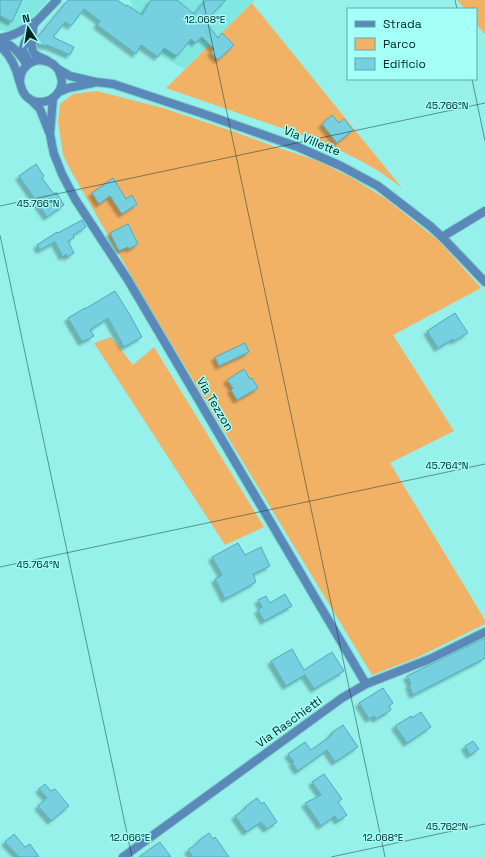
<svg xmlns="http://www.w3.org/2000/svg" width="485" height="857" font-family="'Space Grotesk',sans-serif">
	<defs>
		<filter id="shadow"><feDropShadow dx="-3.5" dy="3.5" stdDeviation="1" flood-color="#0004"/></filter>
	</defs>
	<rect width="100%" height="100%" fill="#96f1eb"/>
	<path fill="#80e8e1" d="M0,0H48L16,36L0,29Z
		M129,0H255L185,69L109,29L133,4Z"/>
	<path fill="#f2b265" d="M457,0H485V35L476,23V9H465Z
		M252,3L402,188L380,172L361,161L325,143L166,88Z
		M97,91L163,108L232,131L273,146L318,161L352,178L386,199L439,241L481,288L393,335L454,431L390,463L485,620V624L416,658L372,675L155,317L71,171L63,155L58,122L60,104L73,94Z
		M111,337L133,365L154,347L264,527L225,545L94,343Z"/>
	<path fill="#77d0df" stroke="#50abba" filter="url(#shadow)" d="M0,0H22L12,22L0,16Z
		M68,0H117L126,6L127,5L142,15L151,0H177L194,14L206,0H226L205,21L218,38L222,33L234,45L218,60L211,52L214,49L202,37L195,43L191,39L177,56L164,48L158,57L141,45L136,54L97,25L100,21L84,9L71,26L65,22L53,37L74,47L70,55L47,45L46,46L37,43V38Z
		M332,115L339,123L344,119L353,130L337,143L322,124Z
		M36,164L44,176L42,178L54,194L56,192L64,205L47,217L19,176Z
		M113,178L126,199L132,195L137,204L122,214L110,196L99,204L92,193Z
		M82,220L86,227L73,235L74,238L68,241L74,253L67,257L66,254L63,257L55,242L40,250L37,245L57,232L58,233Z
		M128,224L138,244L129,249L128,247L119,251L110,233Z
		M115,291L130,315L142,337L124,347L108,318L90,330L94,336L82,342L68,318L85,308V309Z
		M455,313L468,333L454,341L453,339L438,348L427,331Z
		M245,343L249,352L219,366L215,357Z
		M244,369L250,379L252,378L258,388L237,400L231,390L233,388L227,380Z
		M238,543L245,555L261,547L270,566L253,574L256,582L225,599L215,579L222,575L212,557Z
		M285,594L292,606L264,621L258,610L262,607L258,600L266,596L270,603Z
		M485,638V658L413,695L409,685L411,684L407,676Z
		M292,649L304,670L332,652L344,671L314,689L305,675L286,686L271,661Z
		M383,688L393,703L389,706L391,710L376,719L374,716L369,719L359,703Z
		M421,712L431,727L407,743L395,726L411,716L412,718Z
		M343,725L358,747L335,762L327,750L298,771L292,763L294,762L288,754L305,742L311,750L332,735L331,733Z
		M473,741L479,749L470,755L465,746Z
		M324,774L342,799L338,802L347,815L338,821L335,816L321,826L305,803L321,795L312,782Z
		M45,784L51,791L55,789L69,806L51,821L38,806L47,798L39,789Z
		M257,798L262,804L264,802L277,822L267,829L261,822L246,832L235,816L246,808L245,807Z
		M209,833L213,839L215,837L229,857H193L188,850L199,842L198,841Z
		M14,834L25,847L30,844L39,857H19L5,842Z
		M160,842L171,857H139L150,849Z"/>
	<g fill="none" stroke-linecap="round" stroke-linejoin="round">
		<g stroke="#7bccc7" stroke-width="10">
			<path id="minor" d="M33,30C32,38 29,50 36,55C40,58 45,59 48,61
				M0,38C13,37 24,29 35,22
				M30,63L23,51V48L25,42L35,23L57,0
				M53,98L50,134L52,145L54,154L62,174L75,199L128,280L366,684
				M30,99L40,109L49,132
				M442,237L485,211
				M123,857L342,698L366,684L430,659L485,632"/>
		</g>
		<g stroke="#7bccc7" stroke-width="10">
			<path id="tertiary" d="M0,40C13,45 20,54 27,65
				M0,46C10,55 16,67 19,80C21,85 21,90 25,95C33,105 49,104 57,94C61,89 63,83 61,77C58,59 33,54 23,70C21,73 20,77 20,82
				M58,69L70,76L96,82L113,84L201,113L298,147L341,166L378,186L430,226L442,237L485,282
				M59,92L68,88L93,83"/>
		</g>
		<use href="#minor" stroke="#5a88b8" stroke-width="8"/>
		<use href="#tertiary" stroke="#5a88b8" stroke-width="8"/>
	</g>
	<path fill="none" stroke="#002523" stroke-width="1" stroke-opacity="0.45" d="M203,0L385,857M455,0L457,9M472,79L485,141M0,206L485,103M0,235L132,857M0,567L485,464M331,857L485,824"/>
	<g text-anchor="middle" stroke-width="3" stroke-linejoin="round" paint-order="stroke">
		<g font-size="12" fill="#002523" stroke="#a3fff8">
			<text transform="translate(312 141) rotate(22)" y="4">Via Villette</text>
			<text transform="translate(215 404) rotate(59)" y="4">Via Tezzon</text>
			<text transform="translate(289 722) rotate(-36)" y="4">Via Raschietti</text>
		</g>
	</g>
	<g font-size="10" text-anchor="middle" fill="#002523" stroke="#a3fff8" stroke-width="3" stroke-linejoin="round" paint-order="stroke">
		<text x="205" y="23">12.068°E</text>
		<text x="447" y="109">45.766°N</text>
		<text x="38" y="207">45.766°N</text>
		<text x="447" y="469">45.764°N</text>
		<text x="38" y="568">45.764°N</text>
		<text x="447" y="830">45.762°N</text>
		<text x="130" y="841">12.066°E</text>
		<text x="383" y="841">12.068°E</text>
	</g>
	<rect x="347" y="8" width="130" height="72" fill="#a3fff8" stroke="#62a8a3"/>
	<rect x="355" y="21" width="20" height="6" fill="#5a88b8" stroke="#62a8a3"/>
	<text x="383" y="28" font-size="12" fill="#002523">Strada</text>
	<rect x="355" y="38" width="20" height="12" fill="#f2b265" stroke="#62a8a3"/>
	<text x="383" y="48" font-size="12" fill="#002523">Parco</text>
	<rect x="355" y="58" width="20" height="12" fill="#77d0df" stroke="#62a8a3"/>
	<text x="383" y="68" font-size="12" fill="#002523">Edificio</text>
	<g transform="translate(28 28) rotate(348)" stroke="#a3fff8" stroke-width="3" paint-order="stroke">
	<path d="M0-3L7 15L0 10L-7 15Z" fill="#002523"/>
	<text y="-6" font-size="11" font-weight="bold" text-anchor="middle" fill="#002523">N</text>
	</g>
</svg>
